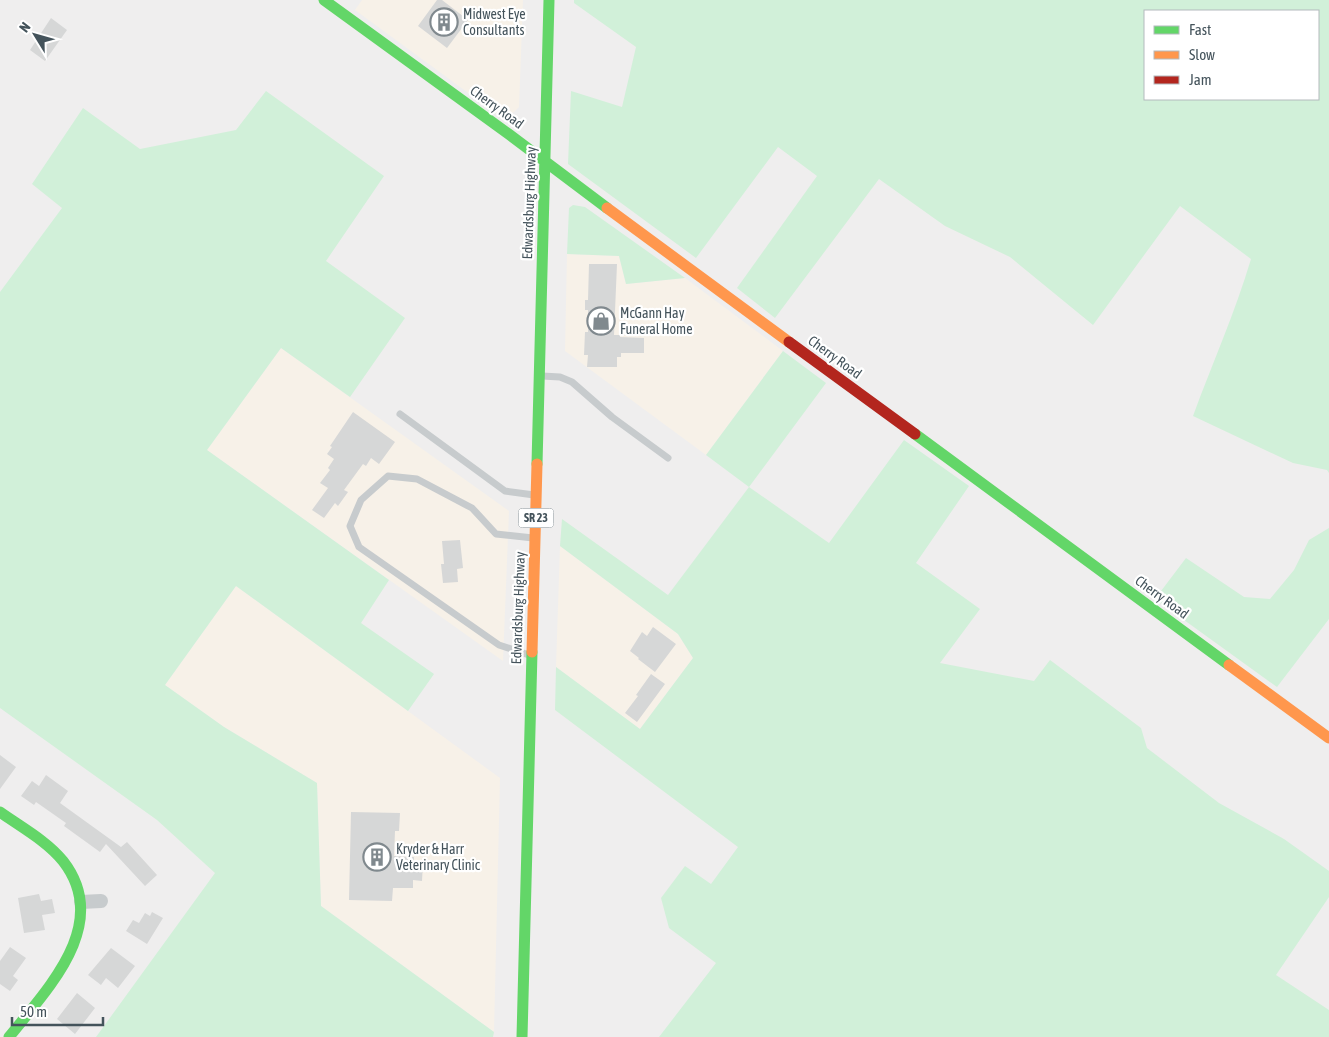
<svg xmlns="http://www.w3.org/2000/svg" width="1329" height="1037" font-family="'Asap Condensed',sans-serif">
	<rect width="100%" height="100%" fill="#efeeee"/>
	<path fill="#f7f1e8" d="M362,0H523L519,107L514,112L507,115L497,114L355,10Z
		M567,254L619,256L626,284L685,278L783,351L706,455L565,351Z
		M281,348L509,511L503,661L207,450Z
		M560,546L678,634L693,658L640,729L556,667Z
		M236,586L500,778L494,1032L321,906L317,783L224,727L165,685Z"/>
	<path fill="#d1f0d9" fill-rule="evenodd" d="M574,0H1329V473L1327,470L1293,463L1193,416C1212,364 1235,313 1251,259L1180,206L1093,325L1010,257L945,226L879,179L775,318L737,288L817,176L778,147L696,258L568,164L571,91L622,107L636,47L574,3ZM1318,11V99H1145V11Z
		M266,91L384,176L326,261L405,318L350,397L281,348L207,450L389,580L361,623L434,674L408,711L236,586L165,685L224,727L317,783L321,906L494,1032L493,1037H96L215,873L157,820L0,708V292L62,208L32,184L83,108L140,149L236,130Z
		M573,205L585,207L685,278L626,284L619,256L567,254L569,208Z
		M783,351L826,383L749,487L829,543L904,440L969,486L916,563L980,609L940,663L1034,681L1050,660L1141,728L1147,748L1219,803L1284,839L1329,871V897L1276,975L1329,1010V1037H659L716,963L669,928L661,898L685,866L711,884L738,847L555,710L556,667L640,729L693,658L678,634L560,546L562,519L668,595L749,487L706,455Z
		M1329,528V619L1277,687L1155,599L1186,558L1244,597L1270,599L1294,570L1309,540Z"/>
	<path fill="#d6d7d7" d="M437,0H442L468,20L447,48L418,26Z
		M51,18L67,30L45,61L30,50Z
		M589,264H617L614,335H620V337L644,338V353H621V357H617V367H587L588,355H584L585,332H588V310H585V300H588Z
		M353,412L395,442L379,464L371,458L366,466L363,464L344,490L348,492L338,506L335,503L324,518L312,510L328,488L320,483L330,470L328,468L334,459L327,454L332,447L330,446Z
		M460,540L463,568L457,569L458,582L443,583L441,564H444L442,541Z
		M653,627L676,644L655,672L638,659L639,658L630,651L642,632L647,636Z
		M651,674L665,684L637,722L625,713L638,696L636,695Z
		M0,755L16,767L0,789Z
		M46,775L68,791L60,803L121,847L127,842L157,875L145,886L106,844L100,852L64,826L66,823L36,802L34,805L21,796L32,781L39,786Z
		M351,812L400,813L399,831H395L394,856L414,857V862H423L422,881L413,880V888H393L392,901L349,900Z
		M39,894L41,901L52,899L55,913L42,915L45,930L24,933L18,898Z
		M152,912L163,918L147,944L126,931L133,920L139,923L145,913L150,916Z
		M10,947L26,958L13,976L18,980L10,991L0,984V961Z
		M111,948L135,966L118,988L106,978L101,985L88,975Z
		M77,993L95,1008L75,1034L57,1019Z"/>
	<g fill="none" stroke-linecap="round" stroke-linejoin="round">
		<path stroke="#c7cbcd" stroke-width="7" d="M542,376L560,377L572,382L612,417L668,458
			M400,414L505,491L534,495
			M529,655L499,645L359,547L350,526L361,500L388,476L417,479L472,508L496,534L533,538"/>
		<path stroke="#c7cbcd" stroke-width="14" d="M81,902L101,901"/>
		<path stroke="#63d668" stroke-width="11" d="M324,0L510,135L607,208
			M915,434L1229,665
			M537,464L549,0
			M0,812C21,827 47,841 63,861C112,924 48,988 9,1037
			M522,1037L532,652"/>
		<path stroke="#ff974d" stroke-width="11" d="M607,208L789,342
			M532,652L537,464
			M1229,665L1329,738"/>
		<path stroke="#b3261e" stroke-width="11" d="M789,342L915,434"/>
	</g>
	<defs>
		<g id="building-ring" transform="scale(1.4375)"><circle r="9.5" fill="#fff" stroke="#80898e" stroke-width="1.5"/><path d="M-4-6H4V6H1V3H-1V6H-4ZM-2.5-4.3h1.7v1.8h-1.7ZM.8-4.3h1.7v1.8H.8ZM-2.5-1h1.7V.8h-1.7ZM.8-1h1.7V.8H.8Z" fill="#80898e"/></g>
		<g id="shop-ring" transform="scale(1.4375)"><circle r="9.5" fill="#fff" stroke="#80898e" stroke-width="1.5"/><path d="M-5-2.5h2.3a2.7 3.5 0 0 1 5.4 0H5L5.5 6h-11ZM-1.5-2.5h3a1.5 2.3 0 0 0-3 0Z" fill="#80898e"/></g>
	</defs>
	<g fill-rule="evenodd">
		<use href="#building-ring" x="444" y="22"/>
		<use href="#shop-ring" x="601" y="321"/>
		<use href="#building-ring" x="377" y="857"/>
	</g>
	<g text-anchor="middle" stroke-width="4.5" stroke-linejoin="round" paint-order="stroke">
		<rect fill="#fff" stroke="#7c878c" stroke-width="1" x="518.5" y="508.5" width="35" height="19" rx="4"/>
		<g font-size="12" font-weight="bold" fill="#44535b">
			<text x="536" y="522">SR 23</text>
		</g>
		<g font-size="14" fill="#44535b" stroke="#fff" text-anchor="start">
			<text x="463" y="19">Midwest Eye<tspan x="463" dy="16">Consultants</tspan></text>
			<text x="620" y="318">McGann Hay<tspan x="620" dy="16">Funeral Home</tspan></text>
			<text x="396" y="854">Kryder &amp; Harr<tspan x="396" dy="16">Veterinary Clinic</tspan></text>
		</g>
		<g font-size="14" fill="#44535b" stroke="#fff">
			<text transform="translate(497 107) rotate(36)" y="5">Cherry Road</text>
			<text transform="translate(529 203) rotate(-88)" y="5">Edwardsburg Highway</text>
			<text transform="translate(835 357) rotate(36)" y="5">Cherry Road</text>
			<text transform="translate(1162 597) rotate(36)" y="5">Cherry Road</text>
			<text transform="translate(518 608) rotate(-88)" y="5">Edwardsburg Highway</text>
		</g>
	</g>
	<rect x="1144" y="10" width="175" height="90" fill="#ffffff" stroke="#b4babd"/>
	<rect x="1154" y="26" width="25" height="8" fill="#63d668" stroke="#b4babd"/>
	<text x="1189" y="35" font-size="15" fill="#44535b">Fast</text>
	<rect x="1154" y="51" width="25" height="8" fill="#ff974d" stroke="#b4babd"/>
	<text x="1189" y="60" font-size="15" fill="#44535b">Slow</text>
	<rect x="1154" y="76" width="25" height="8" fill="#b3261e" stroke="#b4babd"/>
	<text x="1189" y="85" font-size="15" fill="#44535b">Jam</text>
	<g transform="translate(35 35) rotate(307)" stroke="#ffffff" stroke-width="4" paint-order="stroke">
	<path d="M0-4L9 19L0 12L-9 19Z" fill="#44535b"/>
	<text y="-8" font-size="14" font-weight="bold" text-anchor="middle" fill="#44535b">N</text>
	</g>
	<path d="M12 1017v8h91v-8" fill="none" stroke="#44535b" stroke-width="2.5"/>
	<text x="20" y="1017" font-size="15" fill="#44535b" stroke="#ffffff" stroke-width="4" paint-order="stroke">50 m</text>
</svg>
